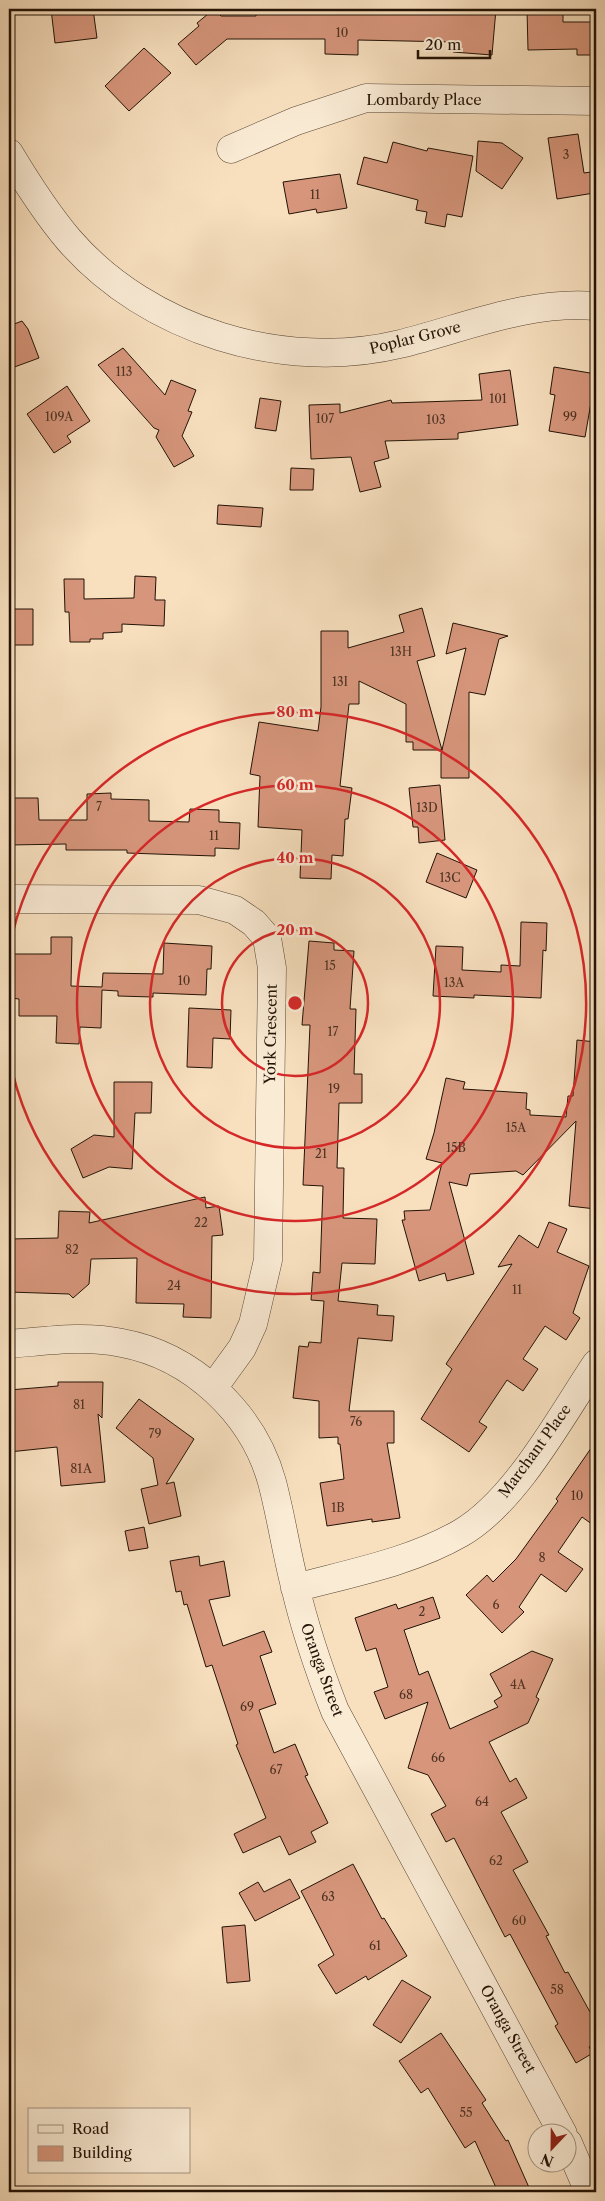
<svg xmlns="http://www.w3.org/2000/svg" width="605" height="2201" font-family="'Libre Caslon Text',serif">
	<rect width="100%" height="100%" fill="#f8e0bf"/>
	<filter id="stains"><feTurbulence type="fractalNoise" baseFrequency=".004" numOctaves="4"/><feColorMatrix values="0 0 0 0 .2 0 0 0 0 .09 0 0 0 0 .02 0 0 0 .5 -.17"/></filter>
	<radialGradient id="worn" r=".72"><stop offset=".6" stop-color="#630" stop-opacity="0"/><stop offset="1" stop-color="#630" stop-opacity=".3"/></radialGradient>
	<path fill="#d7967c" stroke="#221205" d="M51,9H93L97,38L55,43Z
		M214,9L221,16H256V9H496L492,55L453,52L454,42L358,40V55L325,54V39H227L196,65L178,44L199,26L197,23Z
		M527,9H563V22H596V55H577V49L528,50Z
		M144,48L171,73L129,111L105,86Z
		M578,134L584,173L591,172L594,193L557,199L548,138Z
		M478,141L502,143L523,158L502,189L476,171Z
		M393,142L427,151L428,148L473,156L462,217L447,214L445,227L425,223L427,212L416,210L418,200L357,184L364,157L387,163Z
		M340,174L347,208L317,213L316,209L289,214L283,182Z
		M22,321L28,329L39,358L9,369V326Z
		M123,348L165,395L171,380L196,390L188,411L192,412L182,436L194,456L174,467L156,437L159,430L154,428L98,365Z
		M554,367L596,374L585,437L549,431L555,395L550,394Z
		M510,370L518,425L458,433V439L385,441L389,458L374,462L381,487L360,492L351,457L311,459L309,405L340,404V413L391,400L392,403L482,400L479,374Z
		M67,386L90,421L67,436L71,442L54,453L27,414Z
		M260,398L281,401L276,431L255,428Z
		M291,468L314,469L313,490H290Z
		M218,505L263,508L261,527L217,524Z
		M135,576L156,577L155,600H165L164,626L122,624V632L103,633V639H90V642H70L69,612H65L64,579H84V599L134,598Z
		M422,608L435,656L417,661L442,750H413V742H406V704L359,681V704H349L340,786L352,788L348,819H345L343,856L332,855L331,879L300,878L302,830L258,827L260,776L250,774L259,722L318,731L321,707V631H348V648L404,632L399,615Z
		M9,609H33V645H9Z
		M453,623L508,636L499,639L485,695L469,692V778H441V754L466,648L446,654Z
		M440,785L445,840L419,843L418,827H413L409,788Z
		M111,793V799L149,800V821L189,822L190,809L219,810V822L240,823L239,849L215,848V856L184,855L127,853V850H66V844L9,845V798H38L39,820H87V794Z
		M437,853L477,870L466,898L426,882Z
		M521,922L547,923L546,951L543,950L541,998L474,995V998L433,996L436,946L463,947L462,970L501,972V965L520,966Z
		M51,937H72L71,986L102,987L103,973L163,974L164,943L212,946L211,969H207L206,995L153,993V997L118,996V991L102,990L101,1028L80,1027L79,1044L56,1043L57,1016H19V999L11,998L10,954H51Z
		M309,941L334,943V950L354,951L350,1009H356L354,1074H362V1103H339L337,1168H344L343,1218L377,1219L375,1264L342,1263L338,1301L378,1305L377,1315L394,1316L392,1341L358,1338L349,1411H394V1443H387L400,1518L372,1522V1519L327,1526L320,1483L344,1479L340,1444H338V1437L319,1438V1401L293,1398L299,1346L308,1347L309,1342L321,1343L324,1301L311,1300L313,1272L320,1273L323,1186L303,1185L310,1025H302Z
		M189,1008L231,1010L230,1039L213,1038L212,1068L187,1067Z
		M577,1040L596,1042V1209L569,1206L576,1121L523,1175L516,1171L470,1174L467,1186L449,1182L474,1274L447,1281L445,1273L419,1281L402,1220H405L404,1211L430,1210L442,1163L426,1159L434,1133L446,1078L465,1082L463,1089L527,1093L526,1109L530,1110V1115L566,1117L568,1096H573Z
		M114,1082H152L151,1113H135L132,1169L109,1167L83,1178L71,1149L94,1135L114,1137Z
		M205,1197L206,1208L219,1206L223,1235L212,1236L211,1318L183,1317L184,1304L136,1303L137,1258L91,1259L89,1284L73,1298L69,1294L9,1292V1239L58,1238L59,1211L90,1212L89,1223Z
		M549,1222L567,1229L557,1252L589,1266L573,1313L580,1318L566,1340L545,1326L523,1359L538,1369L523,1391L507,1380L479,1422L487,1427L469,1452L421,1419L452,1369L446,1364L512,1264L498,1267L519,1235L538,1248Z
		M58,1382H103L102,1418L98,1414L105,1482L61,1486L57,1447L9,1452V1390L58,1386Z
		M139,1399L194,1439L166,1484L174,1482L181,1516L149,1524L141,1489L158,1485L153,1458L116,1428Z
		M596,1441V1527L582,1517L558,1552L583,1569L566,1592L541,1574L519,1607L524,1612L502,1633L466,1595L487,1575L493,1582L516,1559L558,1501L556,1499Z
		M144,1527L148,1548L129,1551L125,1531Z
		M199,1556L200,1566L224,1561L230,1596L209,1600L223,1646L264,1631L272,1652L260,1656L276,1704L259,1710L274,1753L295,1744L308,1775L305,1776L328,1823L311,1832L316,1842L289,1855L280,1836L243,1853L234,1834L266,1818L236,1745L238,1744L212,1665L206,1667L187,1604L184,1605L181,1591L176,1592L170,1561Z
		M433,1597L440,1618L404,1630L419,1675L428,1671L450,1729L498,1707L494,1701L502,1696L490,1674L532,1651L553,1659L536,1697L539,1699L528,1723L489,1742L510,1782L516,1778L527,1798L501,1812L528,1862L513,1870L549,1935L546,1936L565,1973L568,1972L590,2012L596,2008V2043L589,2047L593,2053L576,2063L555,2026L558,2024L510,1934L505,1937L454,1838L446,1842L431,1814L446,1806L428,1775L408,1768L428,1702L385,1719L374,1692L388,1687L376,1648L366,1651L355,1618L396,1604L398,1609Z
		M353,1864L382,1919L384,1918L407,1956L368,1980L366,1976L336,1994L318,1965L334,1955L301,1891Z
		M290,1879L300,1898L255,1921L239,1893L258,1882L264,1892Z
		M245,1925L250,1981L227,1983L222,1927Z
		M402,1980L431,1997L401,2043L373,2025Z
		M441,2033L486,2100L482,2103L506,2141L508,2140L531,2192H498L475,2141L465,2148L428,2088L421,2093L399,2061Z"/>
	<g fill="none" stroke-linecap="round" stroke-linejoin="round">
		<g stroke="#584634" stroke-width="29">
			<path id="minor" d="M231,149L296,121L366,98L596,101
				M9,153C27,183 46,213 69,240C148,331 284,372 400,344C465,328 528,300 596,306
				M9,899L199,900L235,910L254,923L267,938L272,968L268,1260L253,1324L242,1348L213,1388
				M9,1344C47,1341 84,1335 122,1343C192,1356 253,1413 272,1482C281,1516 286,1551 295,1586C305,1629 319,1670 335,1711L563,2134
				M295,1588C351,1573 411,1562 461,1533C516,1501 561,1416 596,1364
				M568,2143L589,2192"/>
		</g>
		<use href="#minor" stroke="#faebd5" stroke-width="28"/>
	</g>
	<g fill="none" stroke="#d62828" stroke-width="2.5">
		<circle cx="295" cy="1003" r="73"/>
		<circle cx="295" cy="1003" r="145"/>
		<circle cx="295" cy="1003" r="218"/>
		<path d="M9 950A291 291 0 1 1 9 1056"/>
	</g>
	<g text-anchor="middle" stroke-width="5" stroke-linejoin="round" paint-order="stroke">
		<g font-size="12" fill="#4f3323">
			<text x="342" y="37">10</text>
			<text x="566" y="159">3</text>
			<text x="315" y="199">11</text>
			<text x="124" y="376">113</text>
			<text x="498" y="403">101</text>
			<text x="59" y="421">109A</text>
			<text x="570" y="421">99</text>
			<text x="325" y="423">107</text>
			<text x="436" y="424">103</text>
			<text x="401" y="656">13H</text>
			<text x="340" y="686">13I</text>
			<text x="99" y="811">7</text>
			<text x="427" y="812">13D</text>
			<text x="214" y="840">11</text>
			<text x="450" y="882">13C</text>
			<text x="330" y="970">15</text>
			<text x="184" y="985">10</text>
			<text x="454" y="987">13A</text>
			<text x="333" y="1036">17</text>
			<text x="334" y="1093">19</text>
			<text x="516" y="1132">15A</text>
			<text x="456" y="1152">15B</text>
			<text x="321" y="1158">21</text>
			<text x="201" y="1227">22</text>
			<text x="72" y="1254">82</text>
			<text x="174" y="1290">24</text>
			<text x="517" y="1294">11</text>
			<text x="79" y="1409">81</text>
			<text x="356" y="1426">76</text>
			<text x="155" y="1438">79</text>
			<text x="81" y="1473">81A</text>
			<text x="577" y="1500">10</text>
			<text x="338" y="1512">1B</text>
			<text x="542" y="1562">8</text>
			<text x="496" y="1609">6</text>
			<text x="422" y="1616">2</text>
			<text x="518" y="1689">4A</text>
			<text x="406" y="1699">68</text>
			<text x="247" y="1711">69</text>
			<text x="438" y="1762">66</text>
			<text x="276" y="1774">67</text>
			<text x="482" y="1806">64</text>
			<text x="496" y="1865">62</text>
			<text x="328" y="1901">63</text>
			<text x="519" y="1925">60</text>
			<text x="375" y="1950">61</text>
			<text x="557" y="1994">58</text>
			<text x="466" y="2117">55</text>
		</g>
		<g font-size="15" fill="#221205" stroke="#faebd5">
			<text x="424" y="105">Lombardy Place</text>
			<text transform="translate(415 338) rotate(-14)" y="5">Poplar Grove</text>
			<text transform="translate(271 1034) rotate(-89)" y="5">York Crescent</text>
			<text transform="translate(535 1451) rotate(-54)" y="5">Marchant Place</text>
			<text transform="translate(322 1670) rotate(70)" y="5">Oranga Street</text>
			<text transform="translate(508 2029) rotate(61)" y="5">Oranga Street</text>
		</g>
	</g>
	<circle cx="295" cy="1003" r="8" fill="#d62828" stroke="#faebd5" stroke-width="2.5"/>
	<g font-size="15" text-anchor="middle" font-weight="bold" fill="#d62828" stroke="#faebd5" stroke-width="5" stroke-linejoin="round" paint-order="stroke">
		<text x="295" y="717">80 m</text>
		<text x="295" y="790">60 m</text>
		<text x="295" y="863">40 m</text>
		<text x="295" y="935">20 m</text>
	</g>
	<rect width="605" height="2201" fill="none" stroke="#f8e0bf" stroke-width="30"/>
	<rect x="10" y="10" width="585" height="2181" fill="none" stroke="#221205" stroke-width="2.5"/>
	<rect x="15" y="15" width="575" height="2171" fill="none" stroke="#221205"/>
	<rect x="28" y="2108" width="162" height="65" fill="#faebd5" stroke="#a49482"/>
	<rect x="38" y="2125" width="25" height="8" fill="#faebd5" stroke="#a49482"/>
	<text x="72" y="2134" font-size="15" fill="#221205">Road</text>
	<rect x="38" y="2146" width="25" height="15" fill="#d7967c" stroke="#a49482"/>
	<text x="72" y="2158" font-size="15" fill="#221205">Building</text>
	<g transform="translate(552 2148) rotate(202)"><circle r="24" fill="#faebd5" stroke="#a49482"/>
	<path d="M0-4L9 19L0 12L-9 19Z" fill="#8f2418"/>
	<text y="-8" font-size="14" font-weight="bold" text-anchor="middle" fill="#221205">N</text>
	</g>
	<path d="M418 50v8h72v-8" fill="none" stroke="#221205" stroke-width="2.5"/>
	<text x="425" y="50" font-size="15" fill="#221205" stroke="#faebd5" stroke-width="4" paint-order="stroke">20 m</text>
	<rect width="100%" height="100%" filter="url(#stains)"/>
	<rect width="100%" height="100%" fill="url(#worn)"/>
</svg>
